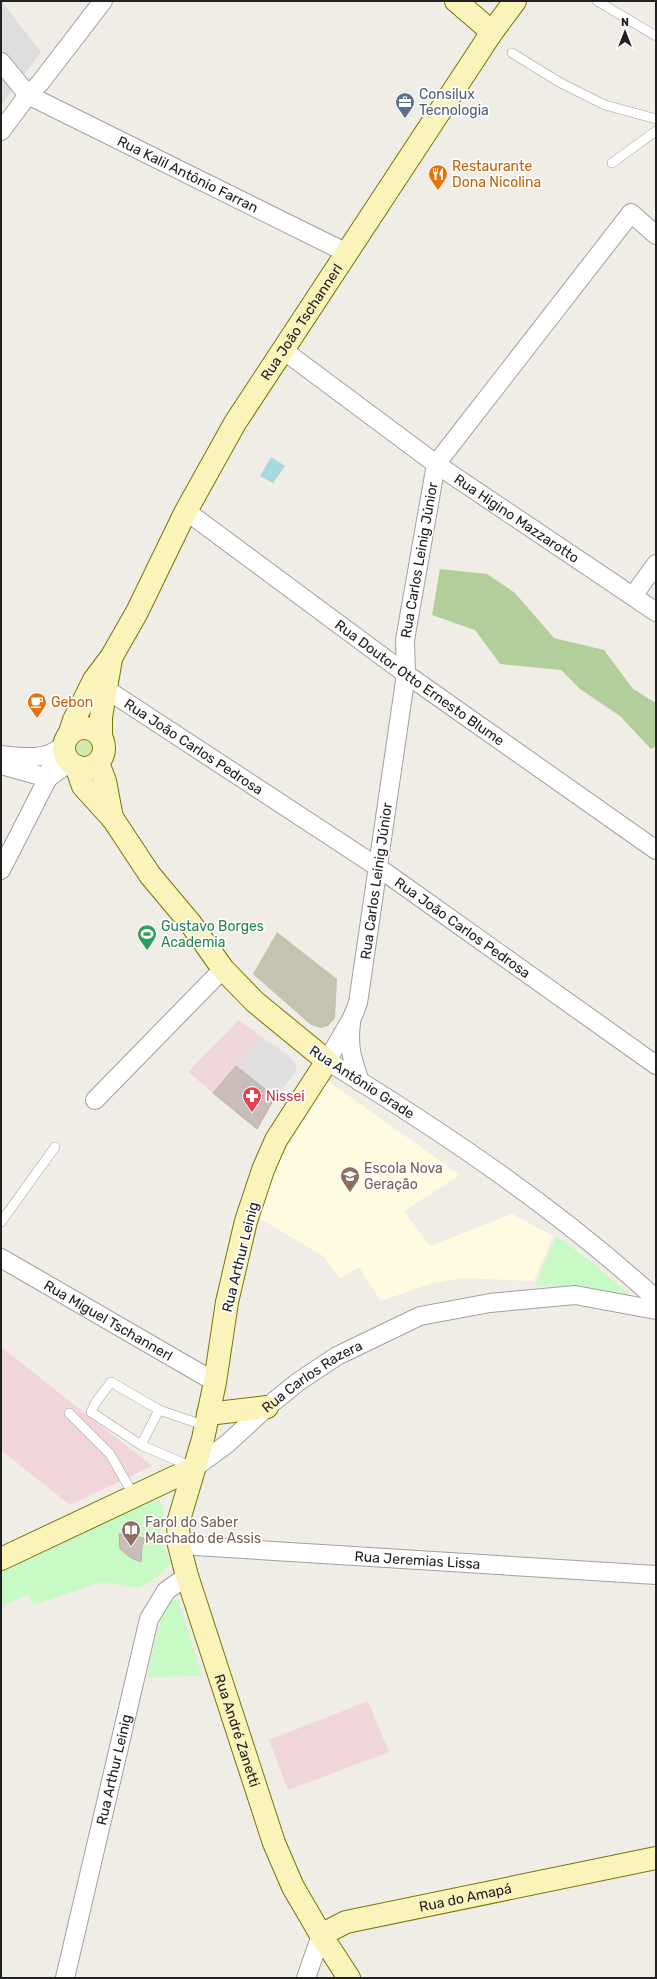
<svg xmlns="http://www.w3.org/2000/svg" width="657" height="1979" font-family="Rubik,sans-serif">
	<rect width="100%" height="100%" fill="#f0ece6"/>
	<path fill="#dedddd" d="M1,1L41,52L2,104L1,103Z"/>
	<path fill="#f1d6d9" d="M239,1020L262,1037L213,1093L188,1072Z
		M1,1347L152,1466L70,1505L1,1450Z
		M368,1701L389,1752L288,1790L269,1740Z"/>
	<path fill="#fffbe1" d="M328,1081L460,1175L404,1211L430,1246L512,1214L553,1236L534,1281L461,1278L430,1284L381,1301L359,1267L340,1279L323,1256L259,1218L278,1163Z"/>
	<path fill="#c5c2b2" d="M277,932L337,979L335,1018L328,1026L321,1028L311,1025L253,974Z"/>
	<path fill="#d4eaad" d="M75 748a10 10 0 1 1 20 0a10 10 0 1 1-20 0Z"/>
	<path fill="#b2cf9b" d="M440,569L487,574L515,593L554,638L604,650L633,689L656,703V746L651,749L620,716L580,689L561,670L500,664L475,630L432,615Z"/>
	<path fill="#c7fac4" d="M556,1236L594,1264L631,1296L584,1286H535Z
		M147,1501H156L163,1505C165,1515 163,1514 161,1523C158,1536 166,1551 171,1563L160,1575L138,1588L101,1582L34,1605L28,1594L1,1607V1570L71,1539Z
		M172,1596L178,1599L202,1676L147,1677L165,1603Z"/>
	<path fill="#e0e0e0" d="M262,1037L289,1056L296,1066V1072L275,1097L236,1066Z"/>
	<path fill="#a7d9de" d="M271,457L285,466L273,483L260,476Z"/>
	<path fill="#c8bdb9" stroke="#c2b0a8" d="M236,1066L275,1097L257,1129L213,1093Z
		M119,1534L145,1538L142,1547L141,1562L131,1558L120,1549Z"/>
	<g fill="none" stroke-linecap="round" stroke-linejoin="round">
		<g stroke="#a1a1a1" stroke-width="10">
			<path id="lane" d="M597,1L656,36
				M512,53L559,82L605,105L656,119
				M612,163L656,131
				M1,1222L55,1147
				M69,1413L110,1454L134,1496
				M141,1445L91,1412L96,1402L111,1382L159,1410
				M192,1467L141,1445L159,1410L206,1426"/>
		</g>
		<g stroke="#a1a1a1" stroke-width="20">
			<g id="street">
				<path id="s1" d="M1,62L28,95L347,253"/>
				<path d="M1,131L28,95L40,83L103,1"/>
				<path d="M656,235L631,213L436,464L405,640L406,674L358,1003L352,1018L327,1061C442,1131 556,1208 656,1299"/>
				<path id="s2" d="M283,350L436,464L656,612"/>
				<path id="s3" d="M186,511L406,674L656,850"/>
				<path d="M633,596L656,564"/>
				<path id="s4" d="M106,689L379,868L656,1065"/>
				<path d="M1,755C20,757 46,761 61,747"/>
				<path d="M1,765L48,778L70,762"/>
				<path d="M1,870L48,778L54,752"/>
				<path d="M351,1023C348,1047 352,1059 360,1082"/>
				<path d="M95,1100L223,969"/>
				<path id="s5" d="M1,1258L215,1382"/>
				<path id="s6" d="M194,1468L227,1444L267,1407L298,1382L337,1356L420,1316L490,1303L575,1295L656,1310"/>
				<path id="s7" d="M179,1545L656,1575"/>
				<path id="s8" d="M65,1978L149,1619L166,1591L187,1576"/>
				<path d="M306,1978L321,1935"/>
			</g>
		</g>
		<g stroke="#797505" stroke-width="24">
			<g id="secondary">
				<path d="M456,1L492,32"/>
				<circle cx="84" cy="748" r="20"/>
				<path id="s9" d="M69,735L74,720L94,680L112,656L137,612L186,511L235,423L492,32L515,1"/>
				<path d="M101,736V717L111,659"/>
				<path d="M98,763L105,781L112,818"/>
				<path id="s10" d="M76,766L83,786L113,819L150,875L191,924L223,969L255,1002L327,1061L276,1140L263,1170L246,1221L227,1302L215,1382L203,1439L178,1523L179,1545L187,1576L274,1843L293,1887L321,1935L349,1978"/>
				<path d="M208,1414L267,1407"/>
				<path d="M1,1559L194,1468"/>
				<path id="s11" d="M321,1935L346,1922L656,1858"/>
			</g>
		</g>
		<use href="#lane" stroke="#fff" stroke-width="9"/>
		<use href="#street" stroke="#fff" stroke-width="18"/>
		<use href="#secondary" stroke="#faf4bb" stroke-width="22"/>
	</g>
	<defs>
		<g id="office-pin" transform="scale(1)"><path d="M0 17L-7.5 6A9.5 9.5 0 1 1 7.5 6Z" fill="#5c6f8a" stroke="#fff"/><path d="M-6-3h4V-5.5h4V-3h4V5H-6ZM-1-4.5V-3h2v-1.5ZM-6 0V1H6V0Z" fill="#fff"/></g>
		<g id="restaurant-pin" transform="scale(1)"><path d="M0 17L-7.5 6A9.5 9.5 0 1 1 7.5 6Z" fill="#e8710a" stroke="#fff"/><path d="M-5-6h1v4h1v-4h1v4h1v-4h1v5L-1.5 .5V6h-2V.5L-5-1ZM5-6V6H3V1.5H1.5Q1.5-4 5-6Z" fill="#fff"/></g>
		<g id="cafe-pin" transform="scale(1)"><path d="M0 17L-7.5 6A9.5 9.5 0 1 1 7.5 6Z" fill="#e8710a" stroke="#fff"/><path d="M-5.5-4.5H6V0H3Q3 3.5 0 3.5H-2.5Q-5.5 3.5-5.5 0ZM3-3.2v2h1.7v-2ZM-6 4.5H4V6H-6Z" fill="#fff"/></g>
		<g id="stadium-pin" transform="scale(1)"><path d="M0 17L-7.5 6A9.5 9.5 0 1 1 7.5 6Z" fill="#2e9e5b" stroke="#fff"/><path d="M0-5a6.5 5 0 1 0 0 10a6.5 5 0 1 0 0-10ZM-3.5-1.8h7v3.6h-7Z" fill="#fff"/></g>
		<g id="pharmacy-pin" transform="scale(1)"><path d="M0 17L-7.5 6A9.5 9.5 0 1 1 7.5 6Z" fill="#e0444e" stroke="#fff"/><path d="M-2-6h4v4h4v4h-4v4h-4v-4h-4v-4h4Z" fill="#fff"/></g>
		<g id="school-pin" transform="scale(1)"><path d="M0 17L-7.5 6A9.5 9.5 0 1 1 7.5 6Z" fill="#8d6e63" stroke="#fff"/><path d="M0-5L7-2L0 1L-7-2ZM-4 1L0 2.5L4 1V4Q0 6-4 4Z" fill="#fff"/></g>
		<g id="library-pin" transform="scale(1)"><path d="M0 17L-7.5 6A9.5 9.5 0 1 1 7.5 6Z" fill="#8d6e63" stroke="#fff"/><path d="M-6-4Q-3-5.5-.7-3.5V5Q-3 3-6 4ZM6-4Q3-5.5 .7-3.5V5Q3 3 6 4Z" fill="#fff"/></g>
	</defs>
	<g fill-rule="evenodd">
		<use href="#office-pin" x="405" y="102"/>
		<use href="#restaurant-pin" x="438" y="174"/>
		<use href="#cafe-pin" x="37" y="702"/>
		<use href="#stadium-pin" x="147" y="934"/>
		<use href="#pharmacy-pin" x="252" y="1096"/>
		<use href="#school-pin" x="350" y="1176"/>
		<use href="#library-pin" x="131" y="1530"/>
	</g>
	<g text-anchor="middle" stroke-width="3.5" stroke-linejoin="round" paint-order="stroke">
		<g font-size="14" fill="#4e5e75" stroke="#fff" text-anchor="start">
			<text x="419" y="99">Consilux<tspan x="419" dy="16">Tecnologia</tspan></text>
		</g>
		<g font-size="14" fill="#c56008" stroke="#fff" text-anchor="start">
			<text x="452" y="171">Restaurante<tspan x="452" dy="16">Dona Nicolina</tspan></text>
			<text x="51" y="707">Gebon</text>
		</g>
		<g font-size="14" fill="#202020" stroke="#fff">
			<text dy="5" stroke="none"><textPath href="#s1" startOffset="221">Rua Kalil Antônio Farran</textPath></text>
			<text dy="5" stroke="none"><textPath href="#s9" startOffset="475">Rua João Tschannerl</textPath></text>
			<text dy="5" stroke="none"><textPath href="#s2" startOffset="288">Rua Higino Mazzarotto</textPath></text>
			<text transform="translate(419 560) rotate(-80)" y="5">Rua Carlos Leinig Júnior</text>
			<text dy="5" stroke="none"><textPath href="#s3" startOffset="290">Rua Doutor Otto Ernesto Blume</textPath></text>
			<text dy="5" stroke="none"><textPath href="#s4" startOffset="105">Rua João Carlos Pedrosa</textPath></text>
			<text transform="translate(376 881) rotate(-82)" y="5">Rua Carlos Leinig Júnior</text>
			<text dy="5" stroke="none"><textPath href="#s4" startOffset="429">Rua João Carlos Pedrosa</textPath></text>
			<text transform="translate(362 1082) rotate(33)" y="5">Rua Antônio Grade</text>
			<text transform="translate(240 1257) rotate(-76)" y="5">Rua Arthur Leinig</text>
			<text dy="5" stroke="none"><textPath href="#s5" startOffset="124">Rua Miguel Tschannerl</textPath></text>
			<text dy="5" stroke="none"><textPath href="#s6" startOffset="150">Rua Carlos Razera</textPath></text>
			<text dy="5" stroke="none"><textPath href="#s7" startOffset="239">Rua Jeremias Lissa</textPath></text>
			<text dy="5" stroke="none"><textPath href="#s10" startOffset="1098">Rua André Zanetti</textPath></text>
			<text dy="5" stroke="none"><textPath href="#s8" startOffset="214">Rua Arthur Leinig</textPath></text>
			<text dy="5" stroke="none"><textPath href="#s11" startOffset="150">Rua do Amapá</textPath></text>
		</g>
		<g font-size="14" fill="#27864d" stroke="#fff" text-anchor="start">
			<text x="161" y="931">Gustavo Borges<tspan x="161" dy="16">Academia</tspan></text>
		</g>
		<g font-size="14" fill="#be3a42" stroke="#fff" text-anchor="start">
			<text x="266" y="1101">Nissei</text>
		</g>
		<g font-size="14" fill="#785e54" stroke="#fff" text-anchor="start">
			<text x="364" y="1173">Escola Nova<tspan x="364" dy="16">Geração</tspan></text>
			<text x="145" y="1527">Farol do Saber<tspan x="145" dy="16">Machado de Assis</tspan></text>
		</g>
	</g>
	<rect width="657" height="1979" fill="none" stroke="#202020" stroke-width="4"/>
	<g transform="translate(625 32)" stroke="#ffffff" stroke-width="3" paint-order="stroke">
	<path d="M0-3L7 15L0 10L-7 15Z" fill="#202020"/>
	<text y="-6" font-size="11" font-weight="bold" text-anchor="middle" fill="#202020">N</text>
	</g>
</svg>
